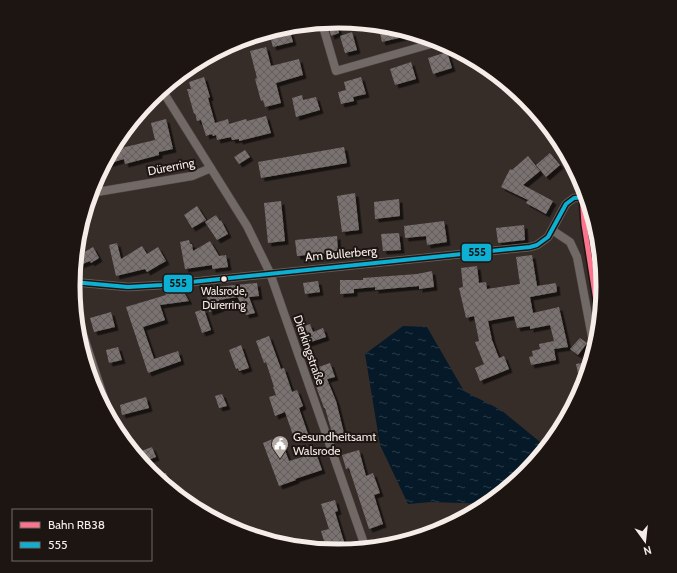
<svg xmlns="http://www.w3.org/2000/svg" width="677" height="573" font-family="Cabin,sans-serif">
	<defs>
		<pattern id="water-ripples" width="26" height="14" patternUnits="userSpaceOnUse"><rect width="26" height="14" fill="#051928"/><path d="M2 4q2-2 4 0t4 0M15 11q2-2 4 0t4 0" fill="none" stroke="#2a3b47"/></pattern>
		<pattern id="building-cross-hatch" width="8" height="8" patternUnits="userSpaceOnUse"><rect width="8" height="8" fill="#7a7270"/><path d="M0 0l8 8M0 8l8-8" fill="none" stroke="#625c5b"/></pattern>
		<filter id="shadow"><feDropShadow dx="3.5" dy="3.5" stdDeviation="0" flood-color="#0009"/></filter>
	</defs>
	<rect width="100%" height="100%" fill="#362d29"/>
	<path fill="url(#water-ripples)" d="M403,326L427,327L464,391L501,410L545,446L546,450L526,474L490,504L431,502L408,504L380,445L365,354Z"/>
	<path fill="url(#building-cross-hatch)" filter="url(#shadow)" d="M337,25L339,33L331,36L329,28Z
		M378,25L391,26L401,29L403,37L382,42Z
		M289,28L293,42L273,47L269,33Z
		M352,32L357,50L345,53L340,36Z
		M266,47L271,66L299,59L303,75L276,83L281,103L265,107L263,100L261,101L255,79L257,78L250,51Z
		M447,52L452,68L433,74L428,58Z
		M411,62L416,79L395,85L390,69Z
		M204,77L210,97L208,98L215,123L228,119L229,124L246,119L247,121L266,116L271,133L239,141V139L232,140L231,137L217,140L216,135L213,136L212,134L206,136L201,120L197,121L195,113L194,114L187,89H191L189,82Z
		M361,77L366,94L353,97L354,101L341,104L338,92L346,90L344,82Z
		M302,95L303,100L316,97L320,110L296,117L292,98Z
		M166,119L173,149L159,152V155L125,164L124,159L104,165L114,147L120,145L121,148L155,140L151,123Z
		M344,147L347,163L261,178L258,162Z
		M245,150L250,157L239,164L234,157Z
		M550,153L560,165L546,177L536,165Z
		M528,156L540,171L523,185L553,201L546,214L526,203L528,200L501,187L510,169L512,170Z
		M355,193L359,230L342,232L337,196Z
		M399,199L400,216L375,219L374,202Z
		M281,201L285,241L268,243L264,203Z
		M197,206L206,220L192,228L184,215Z
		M216,215L220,221L221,220L228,234L217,240L205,222Z
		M444,221L447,242L427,245L426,236L405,238L404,226Z
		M524,225L525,240L498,243L496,228Z
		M399,233L401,250L383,251L381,234Z
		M337,236L338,252L297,256L295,240Z
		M189,240L190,244H192L193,251L210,241L219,256L226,255L228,267L212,269V265L185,269L180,242Z
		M117,243L121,259L142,246L147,254L158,247L166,261L147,272L145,269L116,276L109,245Z
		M93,247L99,258L91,263L90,261L75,267L76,257Z
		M532,255L537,286L556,283L557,292L530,297L533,313L559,307L568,347L554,349L556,360L531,365L529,357L533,356L532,351L540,349L539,344L554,341L550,325L530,329V326L517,328L514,316L488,321L492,340L499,358L504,356L509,369L480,381L475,368L484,364L475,342L479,341L474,316L466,318L459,288L463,287L461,268L477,266L479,283L486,282L487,289L520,284L516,257Z
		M432,271L434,287L419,289V286L375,290V287L354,289V293L340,294V280H363V278L417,274Z
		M318,281L320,292L305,294L303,283Z
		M257,283L259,296L249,297L255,313L246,315L238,298L237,297L219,300L221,308L209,312L206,288Z
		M183,291L189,301L160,305L165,320L143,327L154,359L178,351L181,361L148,373L126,307L166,295L165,293Z
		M204,309L211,330L202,333L195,312Z
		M111,312L115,327L94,332L90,318Z
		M310,324L313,332L323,328L326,337L302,345L297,328Z
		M269,336L281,369L284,368L292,392L297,390L303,406L299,408L308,434L294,438L285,412L275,416L269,397L276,395L273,387H274L266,362L264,363L256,341Z
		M580,338L587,343L578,355L570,349Z
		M241,345L249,368L239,371L238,368L236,369L229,350Z
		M118,347L122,360L109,363L106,350Z
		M587,362L589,372L582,392L576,364Z
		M330,363L335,377L327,379L336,401L345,437L334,440L325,408H324L310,370Z
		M222,394L227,406L219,408L215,396Z
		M146,397L149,408L122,415L120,405Z
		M280,436L289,461L316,453L322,470L295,479L296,480L279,486L263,443Z
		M152,447L156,457L142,462L139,452Z
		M359,450L366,476L373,473L380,493L374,495L383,524L369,529L349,468L346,469L342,455Z
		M166,473L172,492L153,476Z
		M335,500L338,511L335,512L345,545L327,551L321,531L329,529L321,504Z"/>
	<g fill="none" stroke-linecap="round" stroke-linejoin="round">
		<g stroke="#514946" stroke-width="9">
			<path id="minor" d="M322,23L336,71L438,42V41
				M162,90L247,226L270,273L366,549
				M91,193L192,176L211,168
				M552,230L570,242L577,257L595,353
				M73,282L128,287L162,285L530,247L537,245L548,237L566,204L574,198L587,197
				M76,313L113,426"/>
		</g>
		<use href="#minor" stroke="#706965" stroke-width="8"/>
		<g stroke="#1c1512" stroke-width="7">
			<path id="bus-1" d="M73,282L128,287L162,285L530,247L537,245L548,237L566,204L574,198L587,197"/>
		</g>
		<use href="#bus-1" stroke="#0dafd3" stroke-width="4"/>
		<g stroke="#1c1512" stroke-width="8">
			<path id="rail-1" d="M581,180L584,224L600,326"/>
		</g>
		<use href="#rail-1" stroke="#fc738d" stroke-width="5"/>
	</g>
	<defs>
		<g id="civic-pin" transform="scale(0.9)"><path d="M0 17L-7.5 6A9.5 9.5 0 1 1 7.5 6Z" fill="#b3aaa5" stroke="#1c1512"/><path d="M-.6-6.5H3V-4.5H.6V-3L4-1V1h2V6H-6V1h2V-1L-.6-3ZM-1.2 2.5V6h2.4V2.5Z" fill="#fff"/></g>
	</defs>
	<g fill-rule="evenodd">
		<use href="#civic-pin" x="280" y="444"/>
	</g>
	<circle fill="#f7ede8" stroke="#1c1512" stroke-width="1.5" cx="224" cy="279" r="3.5"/>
	<g text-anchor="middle" stroke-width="4" stroke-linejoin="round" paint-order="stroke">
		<g font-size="11" fill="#f7ede8" stroke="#1c1512">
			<text x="224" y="295">Walsrode,<tspan x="224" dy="14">Dürerring</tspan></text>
		</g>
		<g font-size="12" fill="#f7ede8" stroke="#1c1512">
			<text transform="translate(171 167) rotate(-11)" y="4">Dürerring</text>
			<text transform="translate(341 254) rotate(-5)" y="4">Am Bullerberg</text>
			<text transform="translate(309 350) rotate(71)" y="4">Dierkingstraße</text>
		</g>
		<g font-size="12" fill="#f7ede8" stroke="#1c1512" text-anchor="start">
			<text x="293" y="441">Gesundheitsamt<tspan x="293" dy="14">Walsrode</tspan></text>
		</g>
	</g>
	<path d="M0 0H677V573H0ZM80 286a258 258 0 1 1 516 0a258 258 0 1 1-516 0Z" fill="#1c1512" fill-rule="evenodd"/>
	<path fill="none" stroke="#f7ede8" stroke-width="5" d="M80 286a258 258 0 1 1 516 0a258 258 0 1 1-516 0Z"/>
	<g stroke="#1c1512" stroke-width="1.5">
		<rect x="461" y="243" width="31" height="19" rx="4" fill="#0dafd3"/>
		<rect x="163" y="274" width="30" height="19" rx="4" fill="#0dafd3"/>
	</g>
	<g font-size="11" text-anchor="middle" font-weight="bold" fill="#111">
		<text x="477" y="256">555</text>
		<text x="178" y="287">555</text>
	</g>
	<rect x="12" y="509" width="140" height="52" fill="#1c1512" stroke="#746b68"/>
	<rect x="20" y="522" width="20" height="6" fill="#fc738d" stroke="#746b68"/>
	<text x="48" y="529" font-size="12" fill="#f7ede8">Bahn RB38</text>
	<rect x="20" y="542" width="20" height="6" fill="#0dafd3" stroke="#746b68"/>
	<text x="48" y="549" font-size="12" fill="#f7ede8">555</text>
	<g transform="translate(645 541) rotate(165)" stroke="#1c1512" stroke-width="3" paint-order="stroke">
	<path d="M0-3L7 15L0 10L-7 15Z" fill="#f7ede8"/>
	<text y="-6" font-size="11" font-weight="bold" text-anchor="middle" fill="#f7ede8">N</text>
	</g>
</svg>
